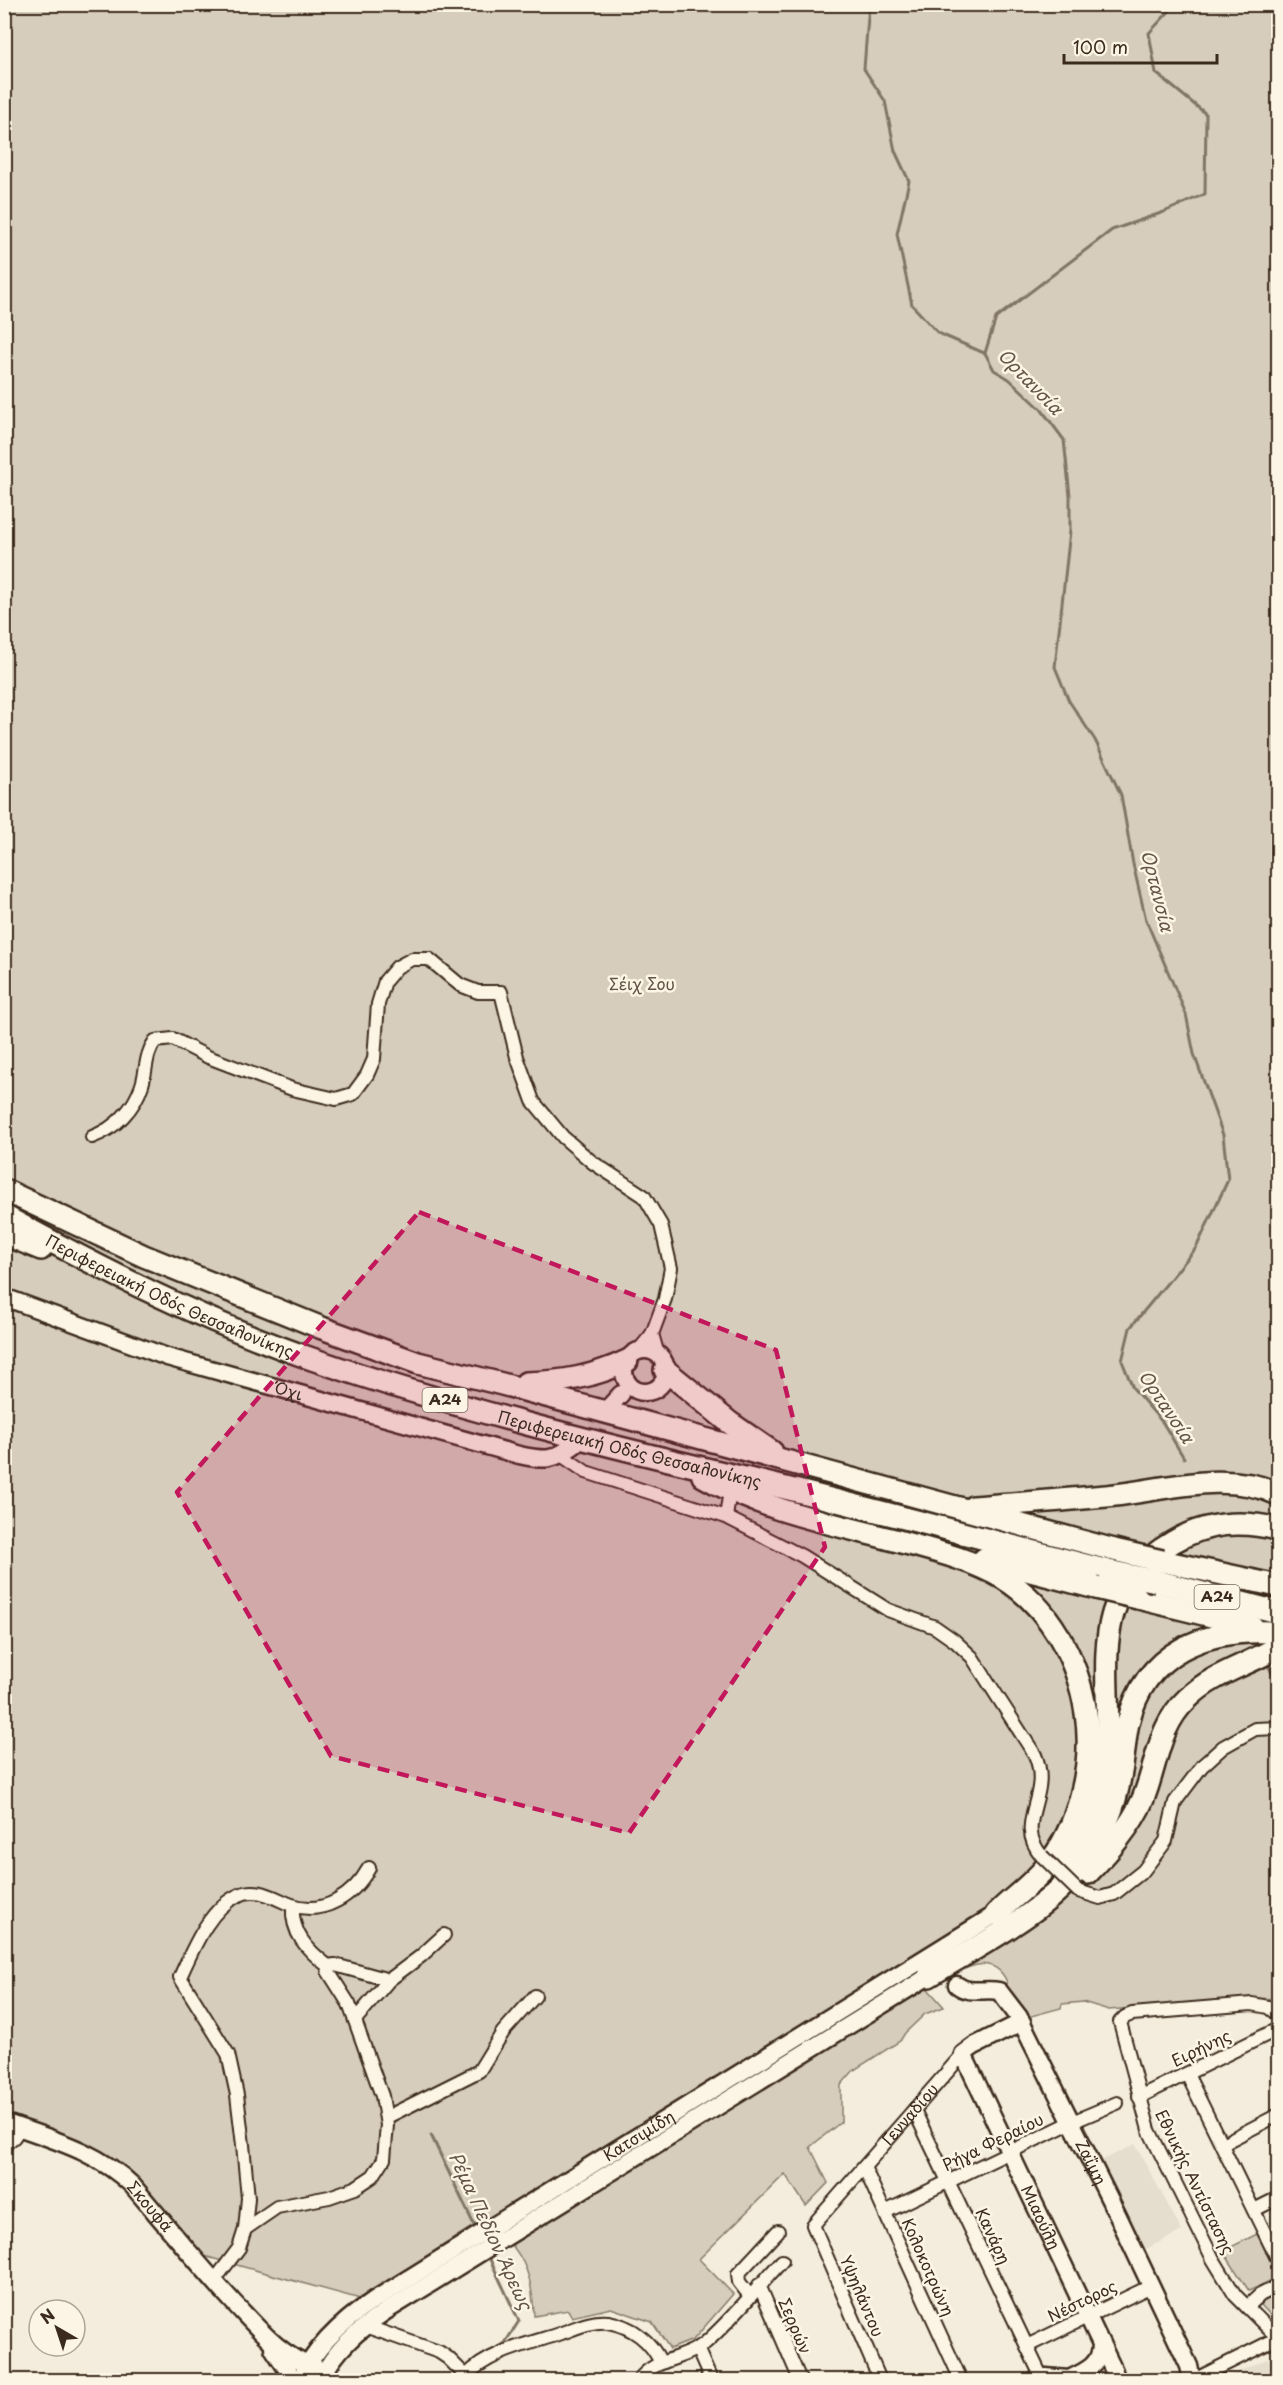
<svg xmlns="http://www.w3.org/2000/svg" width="1283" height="2385" font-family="'Playpen Sans',sans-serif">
	<rect width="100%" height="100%" fill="#f4eddd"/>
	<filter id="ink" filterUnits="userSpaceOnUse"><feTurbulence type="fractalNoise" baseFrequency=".0167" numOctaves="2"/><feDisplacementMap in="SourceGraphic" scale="12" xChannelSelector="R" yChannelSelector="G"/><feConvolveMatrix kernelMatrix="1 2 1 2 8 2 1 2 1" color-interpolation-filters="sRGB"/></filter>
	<g filter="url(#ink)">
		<path fill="#e5ddce" d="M1135,2144L1182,2231L1144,2250L1099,2162Z
			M1278,2354V2380H1220Z"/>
		<path fill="#d6cdbd" stroke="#887c6e" stroke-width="1.5" d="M5,5H1278V1999L1256,1998L1109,2010L1083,2002L1062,2004L1061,2008L1024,2018C1019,2010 1013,2002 1009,1993C1007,1989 1008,1984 1006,1980C989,1946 949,1977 928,1989L944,2007L925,2014L905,2033L900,2041L854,2070L841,2085V2122L810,2147L828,2183L806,2206L785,2174L699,2259L733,2294L693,2340L670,2349L652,2322L611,2308L572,2317L568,2310L534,2316C532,2264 520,2253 487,2217L360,2299L204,2256L139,2178L106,2157L5,2118Z
			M1257,2234L1278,2277L1249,2291L1223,2251Z
			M1275,2296L1278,2302V2323L1261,2305L1264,2301Z"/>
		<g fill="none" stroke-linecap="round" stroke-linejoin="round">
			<path stroke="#817466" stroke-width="3" d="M869,4L864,69L885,101L895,151L909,181L897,234L912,305L938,333L984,353
				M1176,4L1149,33L1156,73L1206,114L1205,194L1164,212L1112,230L996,318L985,353L994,370L1009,379L1041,409L1064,440L1070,496V531L1055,667L1069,701L1095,740L1121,795L1133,864L1146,920L1186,1014L1194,1054L1223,1135L1228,1180L1196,1248L1130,1328L1122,1361L1133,1388L1163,1423L1184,1458
				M1267,1663L1278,1685
				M431,2135L477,2231
				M487,2253L519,2321L505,2343L492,2352
				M451,2380L459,2374"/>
			<path stroke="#cfc6b7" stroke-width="16" stroke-dasharray="16 8" stroke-linecap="butt" d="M576,1444L609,1407"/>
			<g stroke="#3b2a1e" stroke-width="16">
				<g id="street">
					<path d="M92,1137C116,1128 134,1109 142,1085C147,1069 145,1055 155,1041L173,1039L208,1057L292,1089L336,1099L353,1094L367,1075L374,1059L378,1004L385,981L397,967L412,959H429L460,985L478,992H501L517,1057L533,1101L563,1137L592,1162L644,1196L661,1225L671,1268L665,1299L652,1334"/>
					<path d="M638,1351L652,1334L658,1355"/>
					<path d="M561,1455L586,1472L726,1517L802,1556L888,1610L935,1627L955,1641L972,1657L1035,1755C1053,1797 1012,1822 1042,1856"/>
					<path d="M726,1517L730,1490"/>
					<path d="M1078,1891L1100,1898L1114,1894L1143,1871L1166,1841L1175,1802L1202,1766L1223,1747L1255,1729L1278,1728"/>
					<path d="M293,1906C291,1933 307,1950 328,1966L335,1965L389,1980"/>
					<path d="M355,2020L389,1980L421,1956L444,1935"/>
					<path d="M1187,2074L1278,2260"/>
					<path d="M1139,2097L1278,2029"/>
					<path d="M914,2110L1042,2378"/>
					<path d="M387,2117L479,2071L503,2032L535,1996"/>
					<path d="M1222,2144L1278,2115"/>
					<path d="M4,2145L14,2137L20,2128"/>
					<path d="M864,2167L961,2380"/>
					<path d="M1254,2210L1278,2198"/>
					<path d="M885,2212L1072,2122L1117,2103"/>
					<path d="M245,2229L277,2207L329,2197L355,2188L373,2176L384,2159L387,2125L382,2096L349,2004L328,1971V1966"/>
					<path d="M214,2281L239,2248L245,2229L248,2198L243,2145L237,2095L228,2054L180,1977C193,1949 209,1908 239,1895C258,1886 275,1899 292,1905C324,1916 354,1895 369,1868"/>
					<path d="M759,2285L800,2380"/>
					<path d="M750,2296L739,2282L738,2274L778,2231"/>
					<path d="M1247,2307L1260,2295L1278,2286"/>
					<path d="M365,2326L439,2352L448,2358L470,2380"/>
					<path d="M1027,2346L1151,2286"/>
					<path d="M697,2348L711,2380"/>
					<path d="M466,2376C489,2352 528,2344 559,2334C574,2329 591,2320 608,2322C632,2326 651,2341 661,2363"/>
					<path d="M639,2380C654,2358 684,2360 704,2344C730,2322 758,2287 782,2261"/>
					<path id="s1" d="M880,2380L813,2225L963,2054"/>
					<path d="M1194,2380L1278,2338L1235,2295L1213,2259L1149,2130L1120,2022L1125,2017L1132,2014L1252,2004L1268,2007L1278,2015"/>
				</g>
			</g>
			<g stroke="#3b2a1e" stroke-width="21">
				<g id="secondary">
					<path id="s2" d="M4,1297L167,1357L519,1455C548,1461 552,1461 576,1444"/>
					<circle cx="645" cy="1371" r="21"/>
					<path d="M609,1407L621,1394"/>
					<path id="s3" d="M957,1985C970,1995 984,1988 999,1991L1019,2017L1118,2216L1189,2366L1192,2380"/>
					<path id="s4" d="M1022,2022L974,2046L963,2054L1114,2371L1116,2380"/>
					<path id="s5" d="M4,2122C50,2139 96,2150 132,2185C165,2224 199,2265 234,2303C258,2328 281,2357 316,2368"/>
					<path d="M273,2348L294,2380"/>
					<path d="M1069,2379C1086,2371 1101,2365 1101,2344"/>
					<path id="s6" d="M300,2380C315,2346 343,2321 374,2300L996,1914"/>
					<path d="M320,2380C336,2349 358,2330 386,2311L929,1976"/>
					<path d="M1036,2380L1046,2377L1079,2380"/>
				</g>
			</g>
			<g stroke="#3b2a1e" stroke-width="26">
				<g id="highway">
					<path d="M4,1190L144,1256L322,1328L418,1363L502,1384L1114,1550"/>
					<path id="s7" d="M4,1216C103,1270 205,1322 312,1359C446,1405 584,1440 723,1473C852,1503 980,1538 1108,1571"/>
					<path d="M4,1234L41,1249"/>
					<path d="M665,1370L730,1423L772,1452"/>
					<path d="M526,1383C563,1382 593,1377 627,1361"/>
					<path d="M703,1476C765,1512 841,1525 909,1544C940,1552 976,1562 1003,1578C1050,1607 1078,1660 1086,1713C1094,1765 1079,1827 1046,1867C1031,1885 1012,1898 996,1914"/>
					<path d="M973,1507C1021,1503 1068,1500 1115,1495C1167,1489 1229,1470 1278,1494"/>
					<path d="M984,1559L1096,1588"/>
					<path d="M1162,1561L1278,1586"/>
					<path d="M1156,1581L1278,1612"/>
					<path d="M1138,1598L1252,1626"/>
					<path d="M1067,1858C1088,1833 1102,1800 1106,1767C1116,1681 1078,1597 1173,1542C1207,1522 1241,1520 1278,1529"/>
					<path d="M1088,1873C1109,1851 1131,1827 1143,1799C1157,1765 1158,1726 1187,1699C1213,1673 1248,1665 1278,1647"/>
					<path d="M929,1976C979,1945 1047,1912 1082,1864C1101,1838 1115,1809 1120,1777C1124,1759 1124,1741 1128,1723C1145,1651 1205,1629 1271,1632"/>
				</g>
			</g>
			<use href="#street" stroke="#fcf5e5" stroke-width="12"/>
			<use href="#secondary" stroke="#fcf5e5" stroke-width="16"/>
			<use href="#highway" stroke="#fcf5e5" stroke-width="21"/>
			<g stroke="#3b2a1e" stroke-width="16" stroke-linecap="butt">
				<path id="street-bridge" d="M1042,1856L1078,1891"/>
			</g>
			<g stroke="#3b2a1e" stroke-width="26" stroke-linecap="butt">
				<path id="highway-bridge" d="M1114,1550L1162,1561
					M1108,1571L1156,1581
					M1096,1588L1138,1598"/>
			</g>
			<use href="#street-bridge" stroke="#fcf5e5" stroke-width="12"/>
			<use href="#highway-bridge" stroke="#fcf5e5" stroke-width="21"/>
		</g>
	</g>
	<path fill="#c2185b" fill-opacity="0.2" stroke="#c2185b" stroke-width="4.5" stroke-dasharray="12 8" stroke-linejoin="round" d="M419,1212L776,1350L825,1547L629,1833L331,1756L177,1492Z"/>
	<g text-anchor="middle" stroke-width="5" stroke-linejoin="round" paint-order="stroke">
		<g fill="#fcf5e5" stroke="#75675a" stroke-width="1.5">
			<rect x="422.5" y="1388" width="45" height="24" rx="4.5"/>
			<rect x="1194.5" y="1585" width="45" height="24" rx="4.5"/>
		</g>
		<g font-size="15" font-weight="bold" fill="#3b2a1e">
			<text x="445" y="1405">Α24</text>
			<text x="1217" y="1602">Α24</text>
		</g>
		<g font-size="16" fill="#625346" stroke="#fcf5e5">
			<text x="642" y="990">Σέιχ Σου</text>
		</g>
		<g font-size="16" fill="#3b2a1e" stroke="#fcf5e5">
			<text dy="6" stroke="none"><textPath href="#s7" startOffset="184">Περιφερειακή Οδός Θεσσαλονίκης</textPath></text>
			<text dy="6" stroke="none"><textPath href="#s2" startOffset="300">Όχι</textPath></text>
			<text dy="6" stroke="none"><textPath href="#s7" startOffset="670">Περιφερειακή Οδός Θεσσαλονίκης</textPath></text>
			<text transform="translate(1201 2048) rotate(-26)" y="6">Ειρήνης</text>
			<text dy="6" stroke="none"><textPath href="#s1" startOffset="316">Γενναδίου</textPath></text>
			<text dy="6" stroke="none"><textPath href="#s6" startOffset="422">Κατσιμίδη</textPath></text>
			<text transform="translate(993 2142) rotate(-26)" y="6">Ρήγα Φεραίου</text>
			<text dy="6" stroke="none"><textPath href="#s3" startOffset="238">Ζαΐμη</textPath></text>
			<text transform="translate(1195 2182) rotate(64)" y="6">Εθνικής Αντίστασης</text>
			<text dy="6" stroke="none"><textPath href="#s5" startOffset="172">Σκουφά</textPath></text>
			<text dy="6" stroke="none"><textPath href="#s4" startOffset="248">Μιαούλη</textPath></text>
			<text transform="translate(993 2236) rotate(65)" y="6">Κανάρη</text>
			<text transform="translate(928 2267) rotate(66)" y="6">Κολοκοτρώνη</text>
			<text transform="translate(862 2296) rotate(67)" y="6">Υψηλάντου</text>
			<text transform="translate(1082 2301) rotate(-26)" y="6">Νέστορος</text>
			<text transform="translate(795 2326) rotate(67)" y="6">Σερρών</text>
		</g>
		<g font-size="18" font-style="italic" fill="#645548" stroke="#fcf5e5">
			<text transform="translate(1030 382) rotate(46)" y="6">Ορτανσία</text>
			<text transform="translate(1157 891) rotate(76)" y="6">Ορτανσία</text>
			<text transform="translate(1166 1407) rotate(56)" y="6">Ορτανσία</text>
			<text transform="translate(490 2231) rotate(65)" y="6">Ρέμα Πεδίον Άρεως</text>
		</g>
	</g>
	<rect width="1283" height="2385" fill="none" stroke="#fcf5e5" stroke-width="24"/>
	<rect x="12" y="12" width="1259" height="2361" fill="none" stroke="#3b2a1e" stroke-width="2" filter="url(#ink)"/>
	<g transform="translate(57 2328) rotate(321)"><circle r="28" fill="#fcf5e5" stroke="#afa495" stroke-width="1.5"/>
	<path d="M0-4.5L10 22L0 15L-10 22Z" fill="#3b2a1e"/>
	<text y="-9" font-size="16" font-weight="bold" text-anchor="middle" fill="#3b2a1e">N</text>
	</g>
	<path d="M1064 54v9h153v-9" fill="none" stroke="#3b2a1e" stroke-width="3"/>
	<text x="1073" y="54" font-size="18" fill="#3b2a1e" stroke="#fcf5e5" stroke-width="4.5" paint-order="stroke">100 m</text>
</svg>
